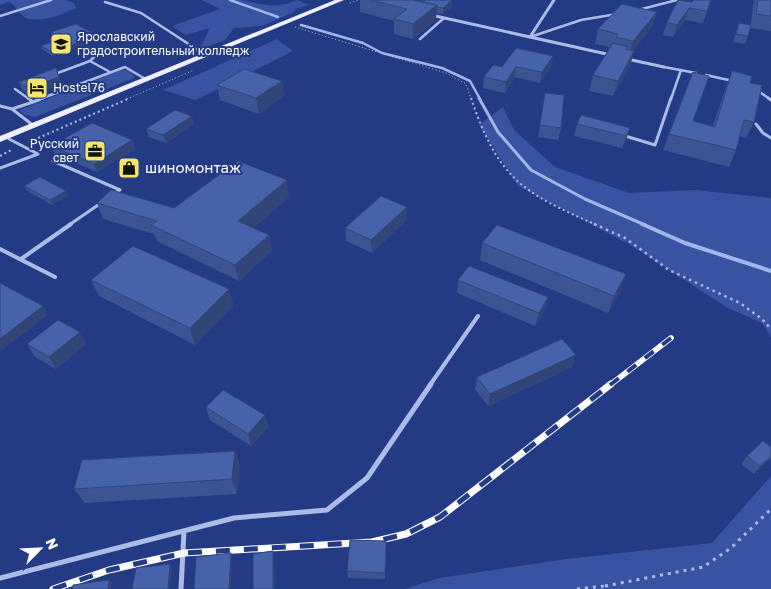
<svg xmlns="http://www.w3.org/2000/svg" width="771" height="589" font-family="'Golos Text',sans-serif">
	<rect width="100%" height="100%" fill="#233b85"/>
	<path fill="#3753a2" d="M0,0H66L74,3L76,8C62,15 42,23 26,18C20,15 16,6 9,2L0,5Z
		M202,0C214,0 228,0 241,0C263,4 275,10 297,0L309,5L295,9L294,12L262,26L234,28L225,40L199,50L210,28L186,35L172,26L220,9Z
		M277,39L293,51L196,100L163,90Z
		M120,70H128L134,76V78L35,117L25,115L19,110Z
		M503,107L514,130L555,167L629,193L695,190L771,198V337L762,323L728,308L627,243L518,186L479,125Z
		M771,476V589H405L439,578L566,559L712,543Z"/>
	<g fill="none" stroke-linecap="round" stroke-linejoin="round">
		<path stroke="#a0b5ea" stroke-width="2.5" d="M230,0L278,17
			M301,25L363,43L382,53L442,68L470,81L480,99"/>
		<path stroke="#a0b5ea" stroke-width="3" d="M479,98L498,132L531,170L585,199L645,225"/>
		<path stroke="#a0b5ea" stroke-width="4" d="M642,224L685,243L771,271"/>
		<path stroke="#acbce9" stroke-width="1" stroke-dasharray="1 2.5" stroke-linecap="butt" d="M350,3L358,0
			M295,27L446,73L466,84L471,99
			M127,99L194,70"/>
		<path stroke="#acbce9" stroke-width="2" stroke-dasharray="2 3" stroke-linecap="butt" d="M471,98C498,178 522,193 597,225
			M29,142L130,98
			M0,156L13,149"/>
		<path stroke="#acbce9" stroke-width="2.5" stroke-dasharray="2.5 4" stroke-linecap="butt" d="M594,224L625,238L669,270L740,303L762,319L771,329"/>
		<path stroke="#acbce9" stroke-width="3" stroke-dasharray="3 5" stroke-linecap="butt" d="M605,586L703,567L731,548L771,509
			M577,589L605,586L607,589"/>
		<path stroke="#acbce9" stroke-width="2.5" d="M105,2L141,13L207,56
			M638,10L677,0
			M0,16L51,0
			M530,37L581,20L617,14
			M420,39L444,18
			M89,48L98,53L90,61L110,72
			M664,67L696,73
			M55,74L90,61
			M706,75L733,81
			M15,89L29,99
			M758,91L770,99
			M40,99L125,67L147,80
			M671,99L681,70"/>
		<path stroke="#acbce9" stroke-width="3" d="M28,98L33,102L43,98
			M768,98L771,100
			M33,102L12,109L34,126
			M0,106L12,109
			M756,124L763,133L771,138
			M622,135L655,145L671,98
			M53,161L120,190L115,193
			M0,168L38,154L9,139
			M69,225L101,203"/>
		<path stroke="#acbce9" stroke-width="4" d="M0,249L55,277
			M21,259L71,224
			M430,385L478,316"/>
		<path stroke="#acbce9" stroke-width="5" d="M0,578L234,518L327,510L367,478L431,384
			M181,589L184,531"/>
		<path stroke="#acbce9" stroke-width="3" d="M431,15L611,55
			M530,37L554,0
			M627,59L664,67"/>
		<path fill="#eff2fe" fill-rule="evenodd" d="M335,0H344L0,142V136Z"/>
		<g stroke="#fff" stroke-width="5.5">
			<path id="rail-far1" d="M610,385L671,338"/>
		</g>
		<g stroke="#fff" stroke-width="7">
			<path id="rail" d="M53,589L109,570L184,553L372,542L406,534L440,517L611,384"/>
		</g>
		<use href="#rail-far1" stroke="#233b85" stroke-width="4" stroke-dasharray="11" stroke-linecap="butt"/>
		<use href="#rail" stroke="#233b85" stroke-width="5" stroke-dasharray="14" stroke-linecap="butt"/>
	</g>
	<path fill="#3c5493" d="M360,0H423L452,7L443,14L436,13V20L413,39L394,34V21L360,12Z
		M711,0L703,23L685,20L673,37L663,35L667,22L692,2Z
		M754,0H771V31L750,28Z
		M657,12L652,26L633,51H634L630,66L613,96L589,91L593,75L610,47L595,44L598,29Z
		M739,23L748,36L745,44L733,42Z
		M51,32L99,40L53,56L43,50L41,46L54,41L53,38L54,37L52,36Z
		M551,66L540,83L515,77L505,93L483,88L484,77L502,67Z
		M56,68L62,84L31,96L22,90L19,82Z
		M732,71L750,83L754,122L746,138L740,136L736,150L729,167L663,150L669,134L693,121L713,126L726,87Z
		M217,85L284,96L259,114L220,100Z
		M545,93L561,128L558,140L538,137Z
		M194,124L166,143L149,137L146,129Z
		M577,124L630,128L622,148L574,136Z
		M132,140L135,149L97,172L55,154L51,146Z
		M24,186L68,195L52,205L26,190Z
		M289,197L253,228L269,235L272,251L239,281L157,241L154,234L103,219L97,203L174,208Z
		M407,220L372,253L346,241L345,228Z
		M482,243L626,274L620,291L608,313L480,260Z
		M91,280L234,306L195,345L99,296Z
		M458,280L545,310L535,326L457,293Z
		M80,332L86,344L56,369L35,357L27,344Z
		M572,367L488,406L475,389L477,377Z
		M206,407L265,415L268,427L251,446L210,420Z
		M771,447V458L754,474L741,464L747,456Z
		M235,451L240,466L237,494L85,503L74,489Z
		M386,541L385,579L348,578L347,571Z"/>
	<path fill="#314578" d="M452,0V7L443,14V8Z
		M437,5L436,20L413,39V24Z
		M689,8L685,20L673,37L677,25Z
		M657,12L652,26L629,56L633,41Z
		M98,36L99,40L53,56L52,52Z
		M634,51L630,66L613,96L618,81Z
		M553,56L551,66L540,83L542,72Z
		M516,67L515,77L505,93L506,82Z
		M59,77L62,84L31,96L28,88Z
		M282,81L284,96L259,114L256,98Z
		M192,116L194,124L166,143L163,135Z
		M630,128L626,140L622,148L626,136Z
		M132,140L135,149L97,172L94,164Z
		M287,180L289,197L241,238L238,221Z
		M66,191L68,195L52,205L50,200Z
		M407,207V220L372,253L371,240Z
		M269,235L272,251L239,281L235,265Z
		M626,274L620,291L608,313L614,296Z
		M229,289L234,306L195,345L190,328Z
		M548,297L545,310L535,326L539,313Z
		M43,306L48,315L0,352V339Z
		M80,332L86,344L56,369L49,357Z
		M576,355L572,367L488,406L490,394Z
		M265,415L268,427L251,446L248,434Z
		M235,451L240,466L237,494L232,479Z
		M771,457V458L754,474L760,466Z
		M273,551L274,555L275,589H273Z
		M231,553L232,556L231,589H229Z
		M170,564L172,567L170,589H168Z
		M109,580L112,583L111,589H108Z"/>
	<path fill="#4662ab" stroke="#314578" d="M370,0H413L437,5L413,24L394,19L407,9Z
		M413,0L425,1V0H452L443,8L437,7V5Z
		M678,0L692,2L694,0H711L707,11L689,8L677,25L667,22Z
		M758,0H771V16L756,14Z
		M622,4L657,12L633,41L616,37L618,34L598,29Z
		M739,23L751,25L748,36L736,34Z
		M76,24L98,36L52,52L41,46L57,40L53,38L57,36L51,32Z
		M613,43L628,47L626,49L634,51L618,81L593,75Z
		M516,48L553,56L542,72L516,67L506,82L484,77L493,65L502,67Z
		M56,68L59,77L28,88L19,82Z
		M244,69L282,81L256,98L217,85Z
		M732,71L752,76L750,83L762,85L754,122L744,120L736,150L669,134L693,72L709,76L693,121L715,127Z
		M545,93L564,95L561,128L540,125Z
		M175,110L192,116L163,135L146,129Z
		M581,115L630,128L626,136L577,124Z
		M92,123L132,140L94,164L51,146Z
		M238,161L287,180L238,221L269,235L235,265L151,225L157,221L97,203L111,190L174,208Z
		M40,177L66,191L50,200L24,186Z
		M381,196L407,207L371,240L345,228Z
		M497,225L626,274L614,296L482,243Z
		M133,246L229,289L190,328L91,280Z
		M469,266L548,297L539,313L458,280Z
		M0,283L43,306L0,339Z
		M58,320L80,332L49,357L27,344Z
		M562,339L576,355L490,394L477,377Z
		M223,390L265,415L248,434L206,407Z
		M763,441L771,447V457L760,466L747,456Z
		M235,451L232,479L74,489L82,460Z
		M350,540L386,541L385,573L347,571Z
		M273,551V589H253V554Z
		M231,553L229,589H194L196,557Z
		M170,564L168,589H132L136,568Z
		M109,580L108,589H72L73,585Z"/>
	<defs>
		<g id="university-square" transform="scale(1.125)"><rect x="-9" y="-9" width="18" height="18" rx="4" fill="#f4e66f" stroke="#233b85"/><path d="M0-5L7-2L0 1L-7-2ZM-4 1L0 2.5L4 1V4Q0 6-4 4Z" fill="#111"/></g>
		<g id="hotel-square" transform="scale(1.125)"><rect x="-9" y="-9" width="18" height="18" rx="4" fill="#f4e66f" stroke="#233b85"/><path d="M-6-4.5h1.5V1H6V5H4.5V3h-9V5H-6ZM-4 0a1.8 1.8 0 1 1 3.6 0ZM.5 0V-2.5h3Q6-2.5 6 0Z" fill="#111"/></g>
		<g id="office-square" transform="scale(1.125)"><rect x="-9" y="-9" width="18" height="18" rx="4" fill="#f4e66f" stroke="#233b85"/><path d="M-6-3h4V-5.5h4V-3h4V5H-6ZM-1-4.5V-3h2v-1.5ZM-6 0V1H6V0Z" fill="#111"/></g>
		<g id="shop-square" transform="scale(1.125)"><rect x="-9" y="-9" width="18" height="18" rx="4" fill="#f4e66f" stroke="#233b85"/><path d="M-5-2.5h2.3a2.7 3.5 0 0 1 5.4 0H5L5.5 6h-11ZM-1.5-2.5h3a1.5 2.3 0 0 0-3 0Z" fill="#111"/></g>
	</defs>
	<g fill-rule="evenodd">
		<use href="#university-square" x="61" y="44"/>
		<use href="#hotel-square" x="37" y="88"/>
		<use href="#office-square" x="95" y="151"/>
		<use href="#shop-square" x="129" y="168"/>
	</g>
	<g text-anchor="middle" stroke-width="4" stroke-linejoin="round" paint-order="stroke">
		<g font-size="12" fill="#fff" stroke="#233b85" text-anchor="start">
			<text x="77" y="41">Ярославский<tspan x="77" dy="14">градостроительный колледж</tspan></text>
			<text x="53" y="92">Hostel76</text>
			<text x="79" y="148" text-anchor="end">Русский<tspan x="79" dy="14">свет</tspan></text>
		</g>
		<g font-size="15" fill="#fff" stroke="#233b85" text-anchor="start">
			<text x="145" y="173">шиномонтаж</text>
		</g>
	</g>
	<g transform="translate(40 549) rotate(66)" stroke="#233b85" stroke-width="4" paint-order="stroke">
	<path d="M0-4L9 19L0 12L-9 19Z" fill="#ffffff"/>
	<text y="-8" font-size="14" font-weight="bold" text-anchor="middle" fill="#ffffff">N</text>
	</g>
</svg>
